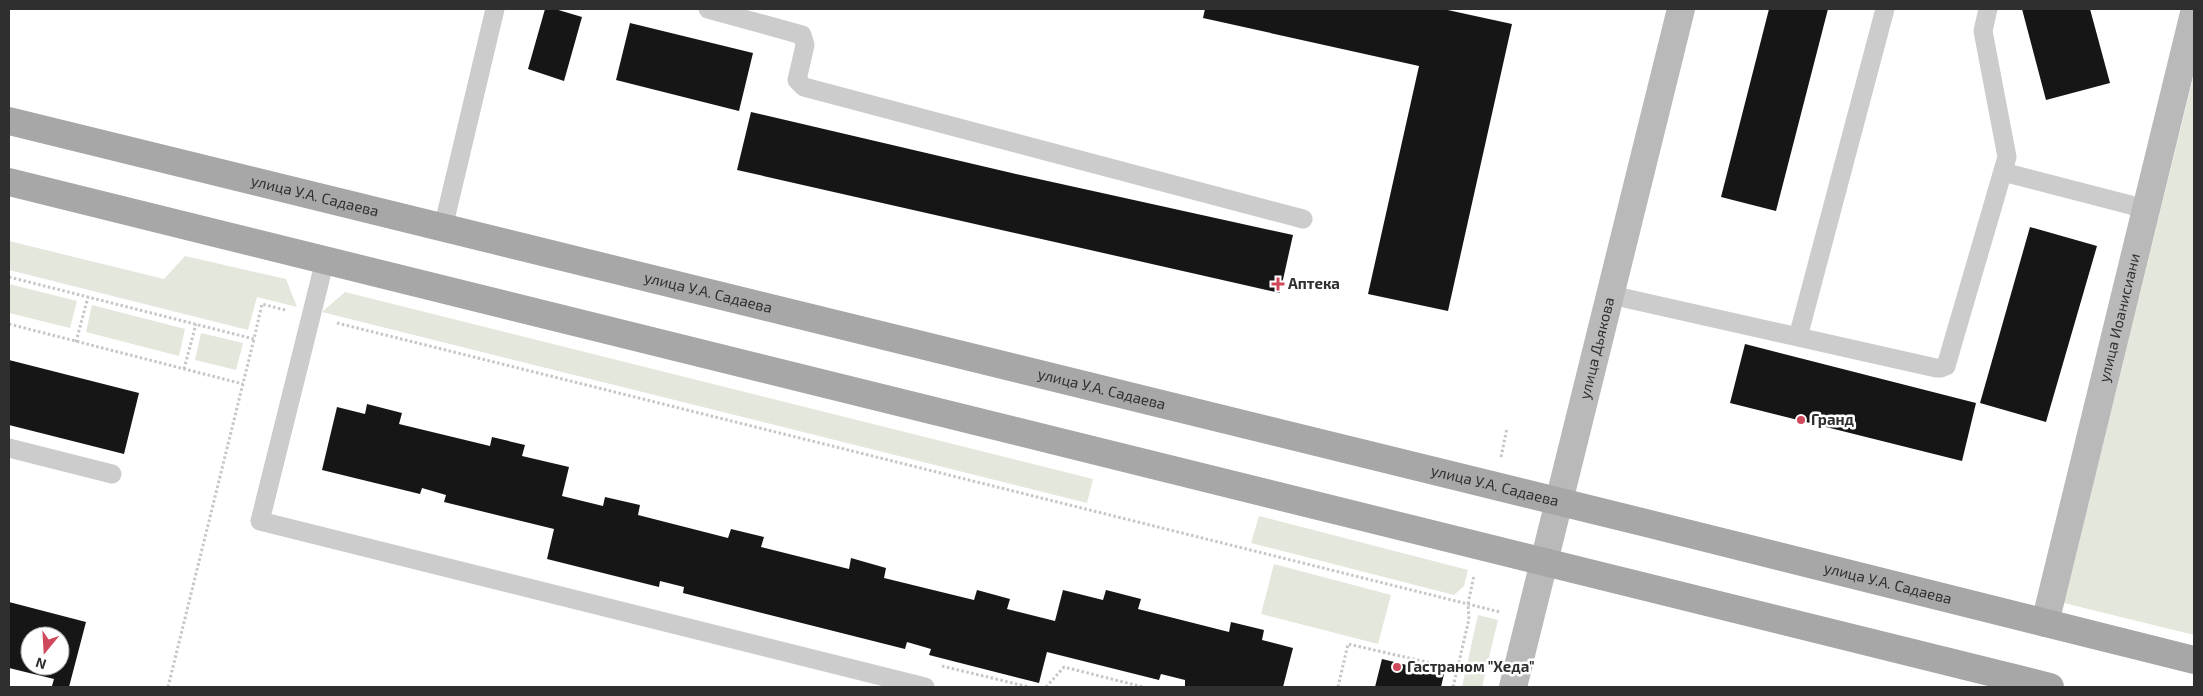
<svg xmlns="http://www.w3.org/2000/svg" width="2203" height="696" font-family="'Exo 2',sans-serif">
	<rect width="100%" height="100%" fill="#fff"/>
	<path fill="#e3e7dc" d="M2194,74V635L2064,603Z
		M9,241L164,279L185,256L286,279L297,307L257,297L248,330L9,270Z
		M9,284L77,301L70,328L9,313Z
		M345,292L1093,479L1087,503L322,312Z
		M92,305L185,329L179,356L86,332Z
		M201,333L243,343L236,370L195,360Z
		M1259,516L1468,570L1464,586L1454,595L1251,543Z
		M1274,564L1391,595L1378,644L1261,614Z
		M1478,615L1498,620L1482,687H1462Z"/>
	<path fill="#161616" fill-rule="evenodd" d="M545,9H555L582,17L564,81L528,69Z
		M1205,9H1443L1512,24L1448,311L1368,294L1419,66L1203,18Z
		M1769,9H1828L1776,211L1721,197Z
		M2022,9H2090L2110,83L2046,100Z
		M630,23L753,53L739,111L616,80Z
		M751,112L1016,174L1293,235L1280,293L737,170Z
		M2030,227L2097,246L2046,422L1980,403Z
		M1745,344L1976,403L1962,461L1730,403Z
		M9,360L139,393L124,454L9,425Z
		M367,404L402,413L399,424L490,446L492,437L525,445L522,456L569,467L562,496L603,506L605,497L640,505L638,515L728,538L731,529L764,537L761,547L849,569L851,558L886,568L884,578L974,600L977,590L1010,599L1007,609L1055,621L1063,590L1103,600L1106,590L1141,599L1138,609L1229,632L1231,622L1264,630L1262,640L1293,648L1283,687H1185V680L1161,674L1159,680L1047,652L1039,683L929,655L931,649L907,642L905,649L683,593L684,587L660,581L659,587L547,559L554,529L444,502L446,495L422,488L420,494L322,470L337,407L365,414Z
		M9,602L86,622L69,687L52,686L54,679L9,668ZM30,636H60V666H30Z
		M1382,659L1444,674L1441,687H1375Z"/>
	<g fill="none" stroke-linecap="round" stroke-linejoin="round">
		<path stroke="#c6c6c6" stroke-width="3" stroke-dasharray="2.5 2.5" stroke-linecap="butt" d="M9,277L254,339L262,304L285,310
			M337,323L1500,612
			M9,324L243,384
			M76,342L88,297
			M184,369L196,324
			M1501,457L1507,428
			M942,666L1029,687
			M168,687L254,339
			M1046,687L1064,667L1143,687
			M1338,687L1348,644L1457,669
			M1453,687L1469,619L1468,604L1474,575"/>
		<path stroke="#ccc" stroke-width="19" d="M708,9L802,35L805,45L797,80L804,87L1303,219
			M2003,172L2146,209
			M443,228L495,9
			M325,260L260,521L925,687
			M1611,295L1936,368H1941L1946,366L2007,157L1983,31L1988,9
			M1798,337L1885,9
			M9,448L112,474"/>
		<g stroke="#b9b9b9" stroke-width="28">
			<path id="s1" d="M2045,623L2194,13"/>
			<path id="s2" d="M1513,687L1681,9"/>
		</g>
		<g stroke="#a7a7a7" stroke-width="28">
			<path id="s3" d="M9,121L1646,523L2194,660"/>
			<path d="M9,182L2050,687"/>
		</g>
	</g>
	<g fill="#cf485c" stroke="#fff" stroke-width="2">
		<path d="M1275.5 276.5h5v5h5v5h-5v5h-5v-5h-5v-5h5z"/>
		<circle cx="1801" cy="420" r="5"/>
		<circle cx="1397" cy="667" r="5"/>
	</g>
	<g text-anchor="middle" stroke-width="5" stroke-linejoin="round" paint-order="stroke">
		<g font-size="15" fill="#2f2f2f" stroke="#fff">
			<text dy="5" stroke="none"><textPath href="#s3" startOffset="315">улица У.А. Садаева</textPath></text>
			<text dy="5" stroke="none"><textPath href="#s3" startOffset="720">улица У.А. Садаева</textPath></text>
			<text dy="5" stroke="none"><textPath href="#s1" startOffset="314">улица Иоанисиани</textPath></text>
			<text dy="5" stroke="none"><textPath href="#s2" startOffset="349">улица Дьякова</textPath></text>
			<text dy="5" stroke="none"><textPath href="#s3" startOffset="1125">улица У.А. Садаева</textPath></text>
			<text dy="5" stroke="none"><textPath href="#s3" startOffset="1530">улица У.А. Садаева</textPath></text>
			<text dy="5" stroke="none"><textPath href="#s3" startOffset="1935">улица У.А. Садаева</textPath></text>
		</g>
		<g font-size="15" font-weight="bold" fill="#2f2f2f" stroke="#fff" text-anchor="start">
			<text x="1288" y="289">Аптека</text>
			<text x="1811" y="425">Гранд</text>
			<text x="1407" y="672">Гастраном "Хеда"</text>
		</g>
	</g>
	<rect width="2203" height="696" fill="none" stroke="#2f2f2f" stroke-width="20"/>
	<g transform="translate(45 651) rotate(198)"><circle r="24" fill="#ffffff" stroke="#acacac"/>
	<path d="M0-4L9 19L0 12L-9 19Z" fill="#cf485c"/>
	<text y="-8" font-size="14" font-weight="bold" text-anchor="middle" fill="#2f2f2f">N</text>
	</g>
</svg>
